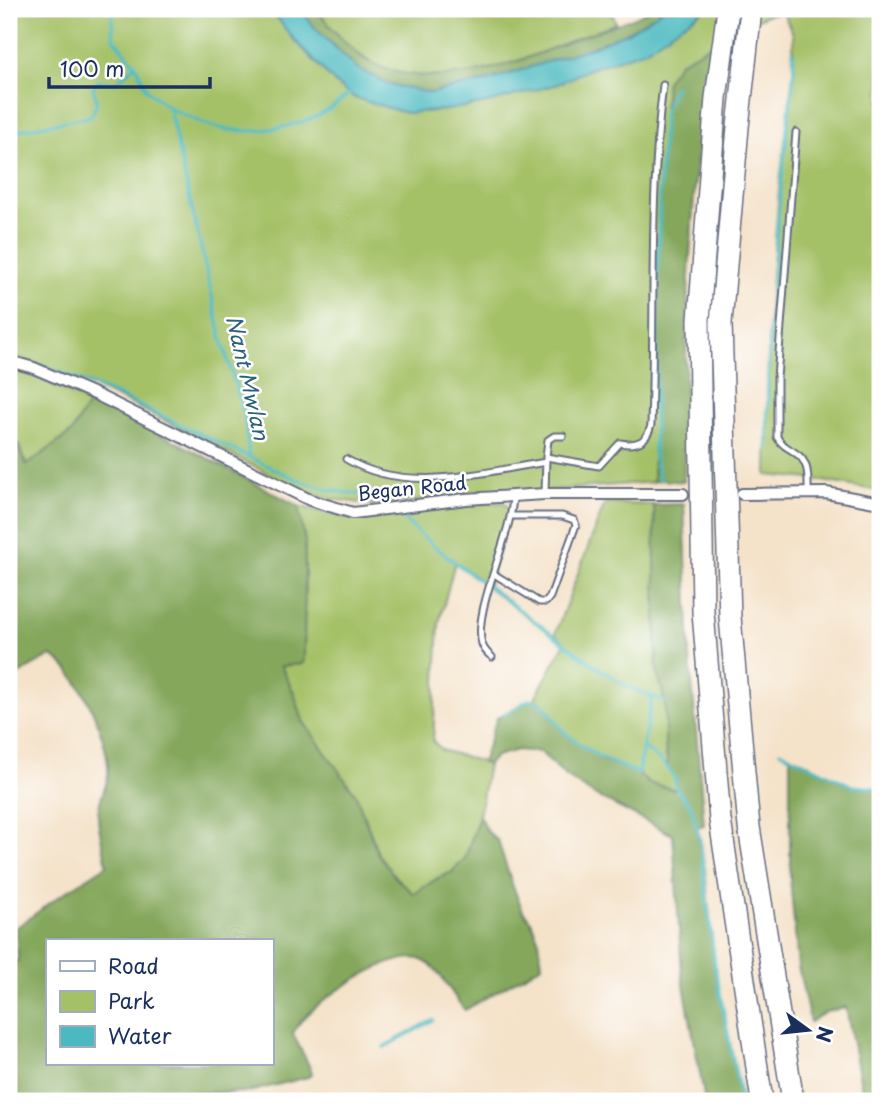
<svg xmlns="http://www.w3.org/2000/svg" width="889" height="1110" font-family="'Playpen Sans',sans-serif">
	<rect width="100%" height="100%" fill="#fff"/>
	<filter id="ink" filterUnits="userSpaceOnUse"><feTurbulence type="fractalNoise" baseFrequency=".0143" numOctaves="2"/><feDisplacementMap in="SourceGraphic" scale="14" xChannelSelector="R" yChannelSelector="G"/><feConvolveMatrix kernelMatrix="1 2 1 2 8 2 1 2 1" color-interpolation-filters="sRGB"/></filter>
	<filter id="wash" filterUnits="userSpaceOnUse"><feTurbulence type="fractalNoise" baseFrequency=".00686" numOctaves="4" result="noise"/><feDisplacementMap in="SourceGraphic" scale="28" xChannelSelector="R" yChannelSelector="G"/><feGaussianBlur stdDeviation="1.57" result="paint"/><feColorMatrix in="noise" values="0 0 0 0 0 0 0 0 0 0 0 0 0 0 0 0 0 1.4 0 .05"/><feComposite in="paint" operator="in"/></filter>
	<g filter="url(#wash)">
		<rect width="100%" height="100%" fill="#f4e2c9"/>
		<path fill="#a5c168" stroke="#607863" stroke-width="2" d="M9,9H271L290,35L336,84L355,98L406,113L447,110L487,103L558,84L693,18L705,9H880V491L812,479L767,475L769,314L779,190L794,71L793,34L783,12L766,15L679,63L666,81L660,181L653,482L373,505L326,498L302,491C205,443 112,387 9,355Z
			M316,9H610L616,23C544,50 463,94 384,69C356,60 333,30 316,9Z
			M9,367L51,383L89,402L72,432L26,466L19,446L9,430Z
			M503,502L511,510L488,586L455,562L439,623L433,741L442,750L488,764L479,816L465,859L451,873L438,878L414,894L396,878L378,854L365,817L303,721L294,693L280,665L302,664L304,660L305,542L298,506L352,519L384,516L460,504Z
			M605,503L654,505L657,669L665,702V745L668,768L674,777L677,790L648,783L638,773L605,761L564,732L548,709L534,700L565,643L555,634Z"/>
		<path fill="#84a75c" stroke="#506b5d" stroke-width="2" fill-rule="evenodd" d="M301,9H316C333,30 356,59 383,68C447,90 516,64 575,39C596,30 633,21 650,9H664L628,32L587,49L487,81L431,93L387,84L358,69L316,29Z
			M711,45C689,190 685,336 684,482L660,480L653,482L660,181L666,81L679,63Z
			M89,402L169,438L298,506L305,542L304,660L302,664L281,666L294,693L303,721L356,795L378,854L396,878L414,894L438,878L451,873L465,859L479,816L488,832L498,841L513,887L523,911L531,921L539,941L542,965L465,1010C450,994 441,966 419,959C389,951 305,1006 293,1033C298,1047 308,1060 312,1074L308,1077L248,1092L166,1094L147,1101H9V964L18,960L16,928L58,897L107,865C104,849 99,833 98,817C97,803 106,789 108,775C111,744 80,669 51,656L9,679V430L27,465L72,432ZM271,940V1063H47V940Z
			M684,504L690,658L704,825L696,827L705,869L715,968L741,1101H705L682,974L673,835L594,795L566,776L540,752L517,750L496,756L488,764L482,763L497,718L529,700L539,701L548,709L564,732L605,761L638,773L648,783L677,790L674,777L668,768L665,745V702L657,669L654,505Z
			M790,755L852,786L880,789V1088L864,1101L846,1007L826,1012L810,1022L798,966L790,878Z"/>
		<path fill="#4bbac0" stroke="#33748f" stroke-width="2" d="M271,9H300L316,29L358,69L387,84L431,93L487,81L587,49L628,32L664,9H705L645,50L587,70L558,84L487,103L447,110L406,113L355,98L336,84L290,35Z"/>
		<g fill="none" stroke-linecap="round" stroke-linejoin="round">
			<path stroke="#4bbac0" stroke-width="3.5" d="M114,9L112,19L114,39L136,65L147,90L169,108L223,344L244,413L249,457C277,470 306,486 336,491C355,495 374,491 388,505
				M169,108C182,114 196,121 209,125C245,137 295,129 327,111C335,106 342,99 349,94
				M9,132L91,116L97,103L93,88L98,81L115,83L136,65
				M42,365L119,396L249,457
				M768,449C765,322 779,197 794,71L793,52
				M660,480L654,456L660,181L664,111L675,86
				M393,510L436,548L584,658L624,685L665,702
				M503,715L529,700C549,703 551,719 565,732C585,752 611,763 638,773L652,697
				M644,747L668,768L674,777L677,790L691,806L700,839L715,968L741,1101
				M780,751L852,786L880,789
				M384,1047L433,1020"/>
		</g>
	</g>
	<g filter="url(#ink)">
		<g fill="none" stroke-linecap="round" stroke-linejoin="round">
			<g stroke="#676e83" stroke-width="9">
				<path id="service" d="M796,132L777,378V437C782,446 787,447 794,452C810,461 808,477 808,493
					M546,457L548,440L554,436H563
					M346,459C406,495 482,472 546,462
					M545,494L546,457L599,466L620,443C637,446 647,442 651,425C655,312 649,197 663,85
					M494,574L539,602H546L550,597L576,525L574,520L562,516H512
					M492,657C488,654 484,650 482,644C472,612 512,536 513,496"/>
			</g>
			<g stroke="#676e83" stroke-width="14">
				<path id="minor" d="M9,361L34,368L97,395L310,500L353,513L466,499L545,494H683
					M742,494L826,493L880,503"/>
			</g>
			<g stroke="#676e83" stroke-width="24">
				<path id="motorway" d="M728,9L716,98L699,320L703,612L720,820L762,1101
					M751,9L738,127L721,323L730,617L749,827L793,1101"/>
			</g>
			<use href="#service" stroke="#fff" stroke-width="5"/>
			<use href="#minor" stroke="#fff" stroke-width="10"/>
			<use href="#motorway" stroke="#fff" stroke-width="21"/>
		</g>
	</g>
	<g text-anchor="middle" stroke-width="5" stroke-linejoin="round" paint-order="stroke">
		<g font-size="19" fill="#1b2f5e" stroke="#fff">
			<text transform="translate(412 488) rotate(-6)" y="7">Began Road</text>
		</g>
		<g font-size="21" font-style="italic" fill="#2c6080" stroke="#fff">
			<text transform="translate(247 378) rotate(77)" y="7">Nant Mwlan</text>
		</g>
	</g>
	<rect width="889" height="1110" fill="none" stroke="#fff" stroke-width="35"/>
	<rect x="46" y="939" width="228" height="126" fill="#ffffff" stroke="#a4acbf" stroke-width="2"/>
	<rect x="60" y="961" width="35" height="10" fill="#ffffff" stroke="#a4acbf" stroke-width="2"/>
	<text x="108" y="974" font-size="21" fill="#1b2f5e">Road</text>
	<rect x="60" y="991" width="35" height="21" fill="#a5c168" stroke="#a4acbf" stroke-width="2"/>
	<text x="108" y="1009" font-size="21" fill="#1b2f5e">Park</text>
	<rect x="60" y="1026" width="35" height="21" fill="#4bbac0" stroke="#a4acbf" stroke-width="2"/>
	<text x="108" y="1044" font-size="21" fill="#1b2f5e">Water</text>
	<g transform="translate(808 1030) rotate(105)" stroke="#ffffff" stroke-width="5" paint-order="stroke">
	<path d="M0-5L12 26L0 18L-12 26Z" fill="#1b2f5e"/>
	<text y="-10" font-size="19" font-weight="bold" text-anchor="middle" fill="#1b2f5e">N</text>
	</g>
	<path d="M49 77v10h161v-10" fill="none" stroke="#1b2f5e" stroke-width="3.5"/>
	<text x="60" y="77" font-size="21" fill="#1b2f5e" stroke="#ffffff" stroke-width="5" paint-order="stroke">100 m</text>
</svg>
